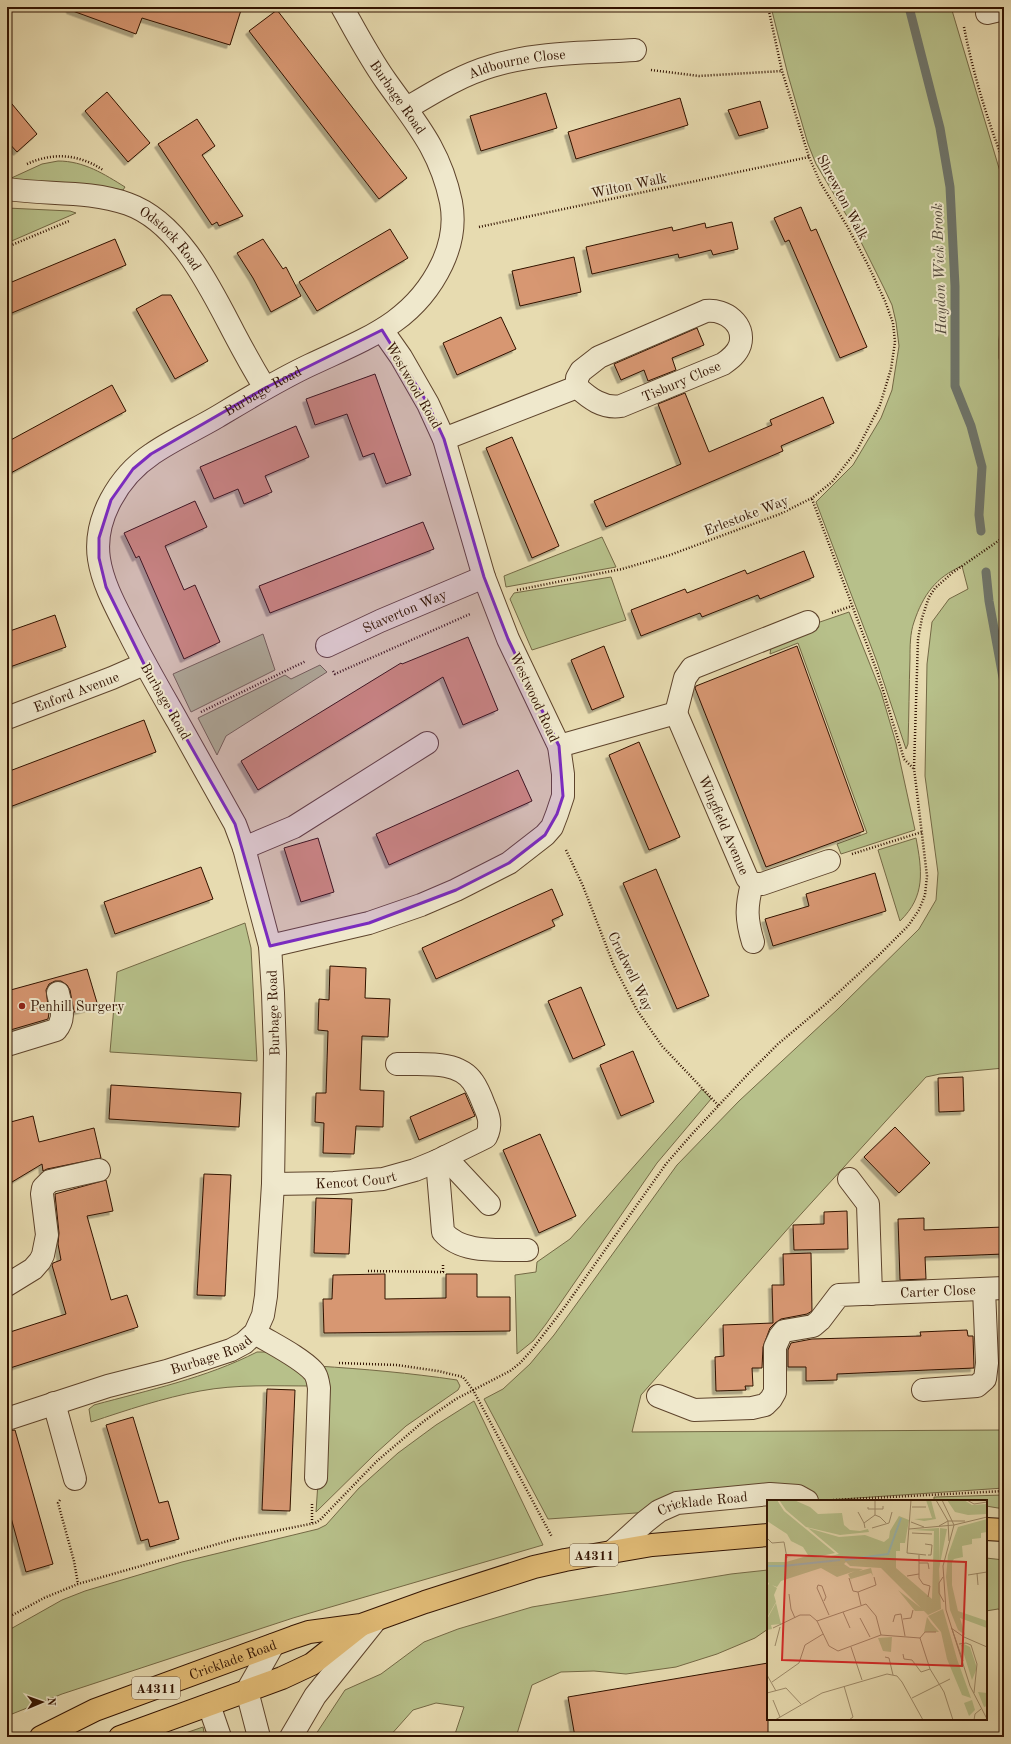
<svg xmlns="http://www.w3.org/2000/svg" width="1011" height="1744" font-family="'Old Standard TT',serif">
	<defs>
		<filter id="shadow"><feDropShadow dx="-3.5" dy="3.5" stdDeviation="0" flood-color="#0004"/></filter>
	</defs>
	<rect width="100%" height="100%" fill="#e7dbb0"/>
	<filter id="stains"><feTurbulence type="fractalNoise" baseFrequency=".005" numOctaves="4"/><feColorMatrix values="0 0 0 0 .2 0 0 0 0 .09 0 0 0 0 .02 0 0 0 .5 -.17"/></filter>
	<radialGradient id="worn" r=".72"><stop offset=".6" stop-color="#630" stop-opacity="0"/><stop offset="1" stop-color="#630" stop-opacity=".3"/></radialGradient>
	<path fill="#b7c08a" stroke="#746945" d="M771,7H951L1004,185V283L999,340V358L1001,367L1004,372V1068L940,1074L926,1077L792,1224L641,1395L632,1432L1004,1430V1488L548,1519L484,1399L503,1389L530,1364L554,1335L677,1165L739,1101L838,1009L919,929L936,900L938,873L925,776L927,664L932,622L949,599L968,589L962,566C936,577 923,595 914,622C910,633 910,647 910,658C909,687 909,716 908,744L906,749L877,662L816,502L853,465L881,418L892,390L899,346L896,322L892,305L884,288L854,228L816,164L808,144L788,75Z
		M58,161C84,161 104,174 125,187L123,190L105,187L7,180L42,164Z
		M7,208L70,211L76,213L7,243Z
		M602,537L616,567L506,587L504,576Z
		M611,577L626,620L532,650L510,599L514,593Z
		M849,612L881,692L896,743L915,830L841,854L837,844L867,833L798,643L770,654L771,647L775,644L819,627L817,623Z
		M263,634L275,670L191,712L173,674Z
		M320,665L327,672L226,736L217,755L198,718L285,675L291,679Z
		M916,838C922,870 926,896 900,921L878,850Z
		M245,923L251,948L257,1061L110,1052L117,972Z
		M702,1089L711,1099L657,1163L546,1324L533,1341L517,1354L515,1275L536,1272L537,1262L570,1239Z
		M257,1352H267L306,1374L312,1386C275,1386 237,1384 200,1391C163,1398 127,1410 91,1422L89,1409L94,1405C149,1390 206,1378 257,1352Z
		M317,1366C364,1369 410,1373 457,1380L460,1386L458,1390L406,1426L376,1453L316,1512L318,1482Z
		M474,1401L543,1545L293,1618L62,1694L7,1716V1631L62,1600L85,1591L182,1562L318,1529L326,1525L359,1488L398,1453L436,1425Z
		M1004,1495V1509L986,1506V1501L934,1500V1497Z
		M986,1558L1004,1560V1611L998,1609L986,1611Z
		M768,1570V1629L755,1638L717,1654L676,1667L626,1674L594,1671L561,1672L532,1685L516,1737H454L464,1707L436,1703L413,1710L389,1737H314L345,1690L381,1674L424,1642L458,1629L532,1607L731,1574Z
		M203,1727L205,1737H174Z"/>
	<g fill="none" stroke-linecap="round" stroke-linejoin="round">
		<path stroke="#6f766c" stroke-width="9" d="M909,7L940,128L950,187L955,286V386L971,426L982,467L979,515L981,531
			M986,572L989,601L1004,683"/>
	</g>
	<path fill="#d79772" stroke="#311200" filter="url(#shadow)" d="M70,7H242L230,45L142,18L136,34L70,10Z
		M277,10L407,178L379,199L249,31Z
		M107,92L150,143L128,162L85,111Z
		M546,93L557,128L481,151L470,116Z
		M7,98L37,134L17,152L7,141Z
		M680,98L688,125L576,159L568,132Z
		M760,101L768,128L739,136L728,110Z
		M197,119L215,146L202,155L243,216L219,226L217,222L212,225L158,144Z
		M801,207L811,231L816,229L867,347L840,358L789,240L785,242L774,218Z
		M732,222L738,249L713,255L711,250L679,258L678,254L592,274L586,247L672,227L673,231L705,223L706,228Z
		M390,229L408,258L317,311L299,282Z
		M115,239L126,265L7,315V284Z
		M263,239L283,269L286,267L301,296L271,312L253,278L237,253Z
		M574,257L581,292L520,306L512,271Z
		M162,295H171L208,361L175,379L136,309Z
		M501,317L516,349L457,375L443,343Z
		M697,328L704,345L672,358L676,370L648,381L644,370L621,380L614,364Z
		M375,374L411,475L386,484L374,453L363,457L347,414L315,425L306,399Z
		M112,385L126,411L7,475V442Z
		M685,393L709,452L772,425L770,420L823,397L834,423L781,446L783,451L606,527L594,501L681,464L658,404Z
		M296,426L309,457L265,476L272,492L244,504L238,489L214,499L200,467Z
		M512,437L559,546L532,558L486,448Z
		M195,501L207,527L165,546L184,590L195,585L220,642L184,659L139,556L136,558L124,533Z
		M423,522L434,549L270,613L259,586Z
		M804,551L814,577L760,599L758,595L702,617L700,613L641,636L631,610L685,589L687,593L745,570L747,574Z
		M55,615L66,647L7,668V632Z
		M468,637L498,710L463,725L443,677L258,790L241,761L401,663L402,664Z
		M604,646L624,697L592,710L571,660Z
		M797,646L864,831L766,867L695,688L696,686Z
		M144,720L156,752L7,808V772Z
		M639,742L680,837L649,850L609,755Z
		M518,770L532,801L389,865L376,834Z
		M318,838L334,892L301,902L284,848Z
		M201,867L213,899L115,934L104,902Z
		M656,869L709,996L677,1009L623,883Z
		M875,873L886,911L773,946L765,919L809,906L806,894Z
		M552,889L563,915L552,920L555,926L436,979L422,948Z
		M330,966L366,968L365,998L390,999L388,1037L362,1036L360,1090L384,1091L383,1127L356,1126L354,1154L323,1153L324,1123L315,1122L316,1093H326L328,1031L318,1030L319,999L329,1000Z
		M87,969L98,1006L74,1012L70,990L67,985L61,981H55L49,984L46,990L49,1013L48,1019L7,1031V991Z
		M581,987L605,1045L573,1059L548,1001Z
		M633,1051L654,1102L621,1116L600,1065Z
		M963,1077L964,1111L939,1112L938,1078Z
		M111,1085L241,1093L239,1127L109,1119Z
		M465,1093L475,1116L419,1140L410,1117Z
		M33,1116L39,1142L94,1128L101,1158L47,1169L43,1171L42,1164L7,1185V1123Z
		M895,1127L930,1163L899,1193L864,1157Z
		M540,1134L576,1216L539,1233L503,1150Z
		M204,1174L231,1175L225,1296L197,1295Z
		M106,1180L113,1211L87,1216L111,1300L127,1295L138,1327L7,1369V1333L66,1314L52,1265L53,1263L61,1260L58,1244L59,1233L55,1194Z
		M316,1198L352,1199L349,1254L314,1253Z
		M847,1211L848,1249L794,1250L793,1225L824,1224V1212Z
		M924,1218V1230L1004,1227V1254L925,1257L926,1279L900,1280L898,1219Z
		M811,1253L812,1311L807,1314L781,1319L775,1323L770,1328L763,1347L762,1368H752L753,1386H745L746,1390L716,1391L715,1357L724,1356L723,1325L773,1323L772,1285H784L783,1254Z
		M385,1274V1299L446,1298V1274H477V1297H510V1331L324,1333L323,1299H332L333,1275Z
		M967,1330L968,1336H973L974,1368L837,1374V1380L806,1381V1367H788V1350L791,1343L812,1339L921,1336L920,1332Z
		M267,1389L295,1390L290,1511L262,1510Z
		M133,1417L159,1503L168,1501L179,1539L150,1547L148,1539L141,1541L106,1425Z
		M15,1430L53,1564L26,1572L7,1503V1431Z
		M768,1663V1737H575L568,1697Z"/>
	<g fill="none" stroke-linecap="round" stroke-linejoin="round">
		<g stroke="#5e442c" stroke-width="24">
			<g id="minor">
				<path d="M987,13L1004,9"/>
				<path id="s1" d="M407,108C434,92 461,75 492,66C537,52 588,53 635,50"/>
				<path id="s2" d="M7,189C47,195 89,190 128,204C179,222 210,287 234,333C244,352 254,370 265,388"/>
				<path d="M444,439L577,387V378L581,371L599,357L706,311C725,309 746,324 740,345C737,354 730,359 723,364L621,406C603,409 589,398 577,387"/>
				<path id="s3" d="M327,646L380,621L484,577"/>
				<path id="s4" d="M676,713L747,878L752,884H762L829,861"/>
				<path id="s5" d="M7,718L112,678L144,664"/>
				<path d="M559,746L676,713L685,678L692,668L808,622"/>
				<path d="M244,848L294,827L427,743"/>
				<path d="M752,884C746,907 746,919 753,942"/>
				<path d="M270,946L369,923L421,905L456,890L509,863L545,835L552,827L557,814L563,796V774L559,746L508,639L484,577L444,439L428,404L401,357L382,330"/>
				<path d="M7,1045L56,1030C66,1018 61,1007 58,993"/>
				<path d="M445,1157L489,1204"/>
				<path d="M437,1161L443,1232C463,1255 500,1249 527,1250"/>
				<path d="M849,1179L868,1204L871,1294"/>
				<path id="s6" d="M273,1184L334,1183L383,1179L415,1170L437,1161L486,1137C492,1125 489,1116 484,1105C481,1097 478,1089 473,1082C458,1059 420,1065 397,1064"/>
				<path d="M7,1285L33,1269L40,1261L43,1255L47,1235L42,1194L43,1188L50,1181L99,1170"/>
				<path d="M255,1333C271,1343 300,1357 313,1371C317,1375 318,1382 319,1388L316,1478"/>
				<path d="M923,1390L977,1386L985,1379L987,1363L984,1289"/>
				<path id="s7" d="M658,1396L694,1410L752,1408L765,1405L771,1399L775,1392V1347L780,1336L784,1331L813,1326L820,1320L839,1295L1004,1288"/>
				<path d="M54,1403L75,1479"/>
				<path id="s8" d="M7,1419L108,1386L167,1371L231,1350L244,1343L255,1333L263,1315L266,1296L273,1184L275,1053L273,993L270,946L244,848L235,824C216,790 197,756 178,722C161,692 144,663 129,633C117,609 103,585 99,559C93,519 119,476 152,454C172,440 195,430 217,417C247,399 278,380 310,365C365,339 414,323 442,264C451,245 455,223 451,202C440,149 415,122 386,81C369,57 356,32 342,7"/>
				<path id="s9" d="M612,1552L645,1522L659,1511L677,1503L770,1494L798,1496L807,1501"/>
				<path d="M209,1705L220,1737"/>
				<path d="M259,1737L247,1691L273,1645"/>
				<path d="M291,1737L315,1696L375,1621"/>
			</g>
		</g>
		<g stroke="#311200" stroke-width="24">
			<g id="major">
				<path d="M986,1529L1004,1530"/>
				<path id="s10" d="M41,1737L95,1710L294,1637L309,1632L361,1625L425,1602L534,1567L565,1560L652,1545L768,1535"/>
				<path d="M120,1737L282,1678L312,1664L360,1626"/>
			</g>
		</g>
		<path stroke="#311200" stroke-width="2.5" stroke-dasharray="1 2" stroke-linecap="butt" d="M964,27C973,73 987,119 1004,163
			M651,70L699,76L782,71
			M27,164C53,152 79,154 103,170
			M479,227L809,157
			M7,247L69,221
			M812,499L878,674L904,759L913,768
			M517,590L622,569L670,555L780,514L812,498L832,482L857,450L880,405L891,369L895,342L893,323L885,301L868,265L847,226L820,182L809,157L782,71L768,7
			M832,613L852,606
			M333,671L335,674L470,614
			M201,712L306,661
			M566,850L583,886L614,966L637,1010L662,1046L719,1106
			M852,854L922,832
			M368,1271L443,1272V1265
			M339,1363L397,1365L438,1371L463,1377L473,1390L552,1537
			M60,1500L58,1503L74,1561L78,1584
			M833,1500L1004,1491
			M312,1504V1523
			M7,1618L44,1598L78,1584L235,1539L315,1523L320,1520L377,1461L424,1421L456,1399L510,1371L520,1363L530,1352L564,1308L666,1164L692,1134L749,1073L778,1044L827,1003L877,957L908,926L919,910L925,895L927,876L914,768L918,639L922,618L929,597L935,588L952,573L1004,537"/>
		<use href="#minor" stroke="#efe8cc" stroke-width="22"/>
		<use href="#major" stroke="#e4be78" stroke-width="22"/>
	</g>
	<path fill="#7b2cbf" fill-opacity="0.2" stroke="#7b2cbf" stroke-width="3" stroke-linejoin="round" d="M382,330L428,404L444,439L484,577L508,639L559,746L563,796L557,814L545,835L509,863L456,890L369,923L270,946L235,824L144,664L106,587L99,558V538L111,500L133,469L151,454L265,388Z"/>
	<circle fill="#8f2418" stroke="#efe8cc" stroke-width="1.5" cx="22" cy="1006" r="4"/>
	<g text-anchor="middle" stroke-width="4" stroke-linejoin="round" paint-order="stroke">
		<g fill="#efe8cc" stroke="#6a523d" stroke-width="1">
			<rect x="570" y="1544" width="48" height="22" rx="3"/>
			<rect x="132" y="1677" width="48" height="22" rx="3"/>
		</g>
		<g font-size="13" font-weight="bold" fill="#311200">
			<text x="594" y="1560">A4311</text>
			<text x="156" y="1693">A4311</text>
		</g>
		<g font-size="14" fill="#311200" stroke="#efe8cc">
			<text dy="5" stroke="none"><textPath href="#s1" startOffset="120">Aldbourne Close</textPath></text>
			<text transform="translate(398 97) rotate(55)" y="5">Burbage Road</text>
			<text transform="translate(629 185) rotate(-12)" y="5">Wilton Walk</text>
			<text transform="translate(843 197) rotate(62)" y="5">Shrewton Walk</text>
			<text dy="5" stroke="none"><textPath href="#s2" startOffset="178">Odstock Road</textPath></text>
			<text transform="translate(681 381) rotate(-23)" y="5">Tisbury Close</text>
			<text transform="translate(414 385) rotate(60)" y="5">Westwood Road</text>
			<text dy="5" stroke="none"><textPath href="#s8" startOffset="1330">Burbage Road</textPath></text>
			<text transform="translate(746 515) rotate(-21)" y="5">Erlestoke Way</text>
			<text dy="5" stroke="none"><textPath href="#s3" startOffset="85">Staverton Way</textPath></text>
			<text dy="5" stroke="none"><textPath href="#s5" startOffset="74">Enford Avenue</textPath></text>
			<text transform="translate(535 697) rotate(65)" y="5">Westwood Road</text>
			<text transform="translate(166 701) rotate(60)" y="5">Burbage Road</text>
			<text dy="5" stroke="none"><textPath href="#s4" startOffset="122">Wingfield Avenue</textPath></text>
			<text transform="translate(631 971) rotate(64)" y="5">Crudwell Way</text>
			<text transform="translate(273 1013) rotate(-92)" y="5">Burbage Road</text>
			<text dy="5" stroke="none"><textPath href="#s6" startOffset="83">Kencot Court</textPath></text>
			<text dy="5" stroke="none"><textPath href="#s7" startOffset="359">Carter Close</textPath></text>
			<text dy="5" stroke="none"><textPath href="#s8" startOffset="214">Burbage Road</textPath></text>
			<text dy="5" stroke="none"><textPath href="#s9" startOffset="107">Cricklade Road</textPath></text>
			<text dy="5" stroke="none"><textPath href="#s10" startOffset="207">Cricklade Road</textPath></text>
		</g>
		<g font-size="14" fill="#311200" stroke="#efe8cc" text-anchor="start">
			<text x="30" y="1011">Penhill Surgery</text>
		</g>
		<g font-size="15" font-style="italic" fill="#554c3f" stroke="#efe8cc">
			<text transform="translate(939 269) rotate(-92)" y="5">Haydon Wick Brook</text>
		</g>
	</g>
	<g transform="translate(767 1500)">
		<rect width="220" height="220" fill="#e7dbb0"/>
		<path d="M0,0H10L17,11L68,53L54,56L41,55L36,47L24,41L20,34L0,21ZM12,0H27L43,7L51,14L75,13L77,25L83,30L93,31L101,29L102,32L73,35L39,27L19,10ZM159,0H164L169,19L157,21L147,19L165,18ZM180,0H197L205,5L220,4V14L201,15L188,12ZM132,16L142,20L138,43H133V51H129V68L165,99L167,31L144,30L172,28L173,65V28L180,29L172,69L174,109L161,115L114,68L83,66L79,62L77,64L83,68L96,69L92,71L104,68L106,76L104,73L84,79L85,82L81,74L88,71L70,77L54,68L14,81L10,87L5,85L10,88L7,95L9,102L0,118V88L2,83L0,82V62H19L40,56L56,58L72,54L41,28L72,37L98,35L117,42L122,38L123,31ZM220,19V32L214,33V38L205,39V44L195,46L196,57L187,59L185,62V85L191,111L220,121V128L193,118L198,135L191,130L183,110L179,77L181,55L191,27ZM131,90L154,108L157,111H148ZM9,103L14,124L4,125L5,129L0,130V119ZM176,109L190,159L204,198L195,195L180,159L174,132L161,116ZM160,117L164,123L172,132H157ZM125,137L124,152L116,151L111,138ZM197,144L203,147L210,168L205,180L194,145ZM211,192L220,193V206L217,207ZM205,200L208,210L202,216L197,203Z" fill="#b7c08a"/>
		<path fill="none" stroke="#99b9b4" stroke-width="2" d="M78,60L121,54L134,18M0,66H16L73,60"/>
		<path fill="none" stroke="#9e8b6a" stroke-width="1" d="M100,0H115M108,0V15L113,17L119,23M144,0L140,53L159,55M169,0L181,21L182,41M175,0L187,25L176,66L179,110L203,186L220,219M200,0L207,4L220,2M101,7V9H116V6M145,7H159M91,12L97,23M144,22L157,27M172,26L181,21H198M98,28L97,23L108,15M105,28L122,23L125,12M142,29L187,25L220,17M145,33L165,34M0,38L5,43L17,42L20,58M158,44L165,45L164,55H161M152,55V78L156,84L163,86L161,97M152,63H161L162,69M210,73L211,85M201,75L220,72M140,76L152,74M176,77L172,83V93L177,102M82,78L86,91L91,92L94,105M91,92L109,85L107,77M22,94L24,109L28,118M57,101L59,97L55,86L51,85L50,88L62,115M76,112L83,128M93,118L103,137M136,119L144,118L146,110M50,121L99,104L109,116L114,135M126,122L128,115L134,114L138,136M6,128L33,115H43L50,121L62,146L71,151L114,135L153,138L163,169L177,192L186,220M184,128L197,137L220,147M185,129L196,161M153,138L158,132H169M192,144L199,143L204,145L210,164L207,193M8,146L13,127M84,147L95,180M136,154L137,159L145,160L154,172L163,169M118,157L122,158L126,175M0,175L9,191M5,182L32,163L38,145L56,134M77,186L86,217L82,220M0,193L19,188L34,204M145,198L183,179M6,200L13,217M8,220L55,193L120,174L130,176L135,182L156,220M207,220L208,214L214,209"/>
		<path fill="#d62828" fill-opacity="0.15" stroke="#d62828" stroke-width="2" d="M19,55L199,62L195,166L15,160Z"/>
		<rect width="220" height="220" fill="none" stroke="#311200" stroke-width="2"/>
	</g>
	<rect width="1011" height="1744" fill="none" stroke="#e7dbb0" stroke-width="24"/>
	<rect x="8" y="8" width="995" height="1728" fill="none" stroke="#311200" stroke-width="2"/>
	<rect x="12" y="12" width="987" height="1720" fill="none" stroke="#311200"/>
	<g transform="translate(42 1702) rotate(88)" stroke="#efe8cc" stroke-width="3" paint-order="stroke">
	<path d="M0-3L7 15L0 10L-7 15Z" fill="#311200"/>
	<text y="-6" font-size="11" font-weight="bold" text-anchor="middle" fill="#311200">N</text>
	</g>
	<rect width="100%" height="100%" filter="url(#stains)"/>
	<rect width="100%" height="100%" fill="url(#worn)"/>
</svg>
